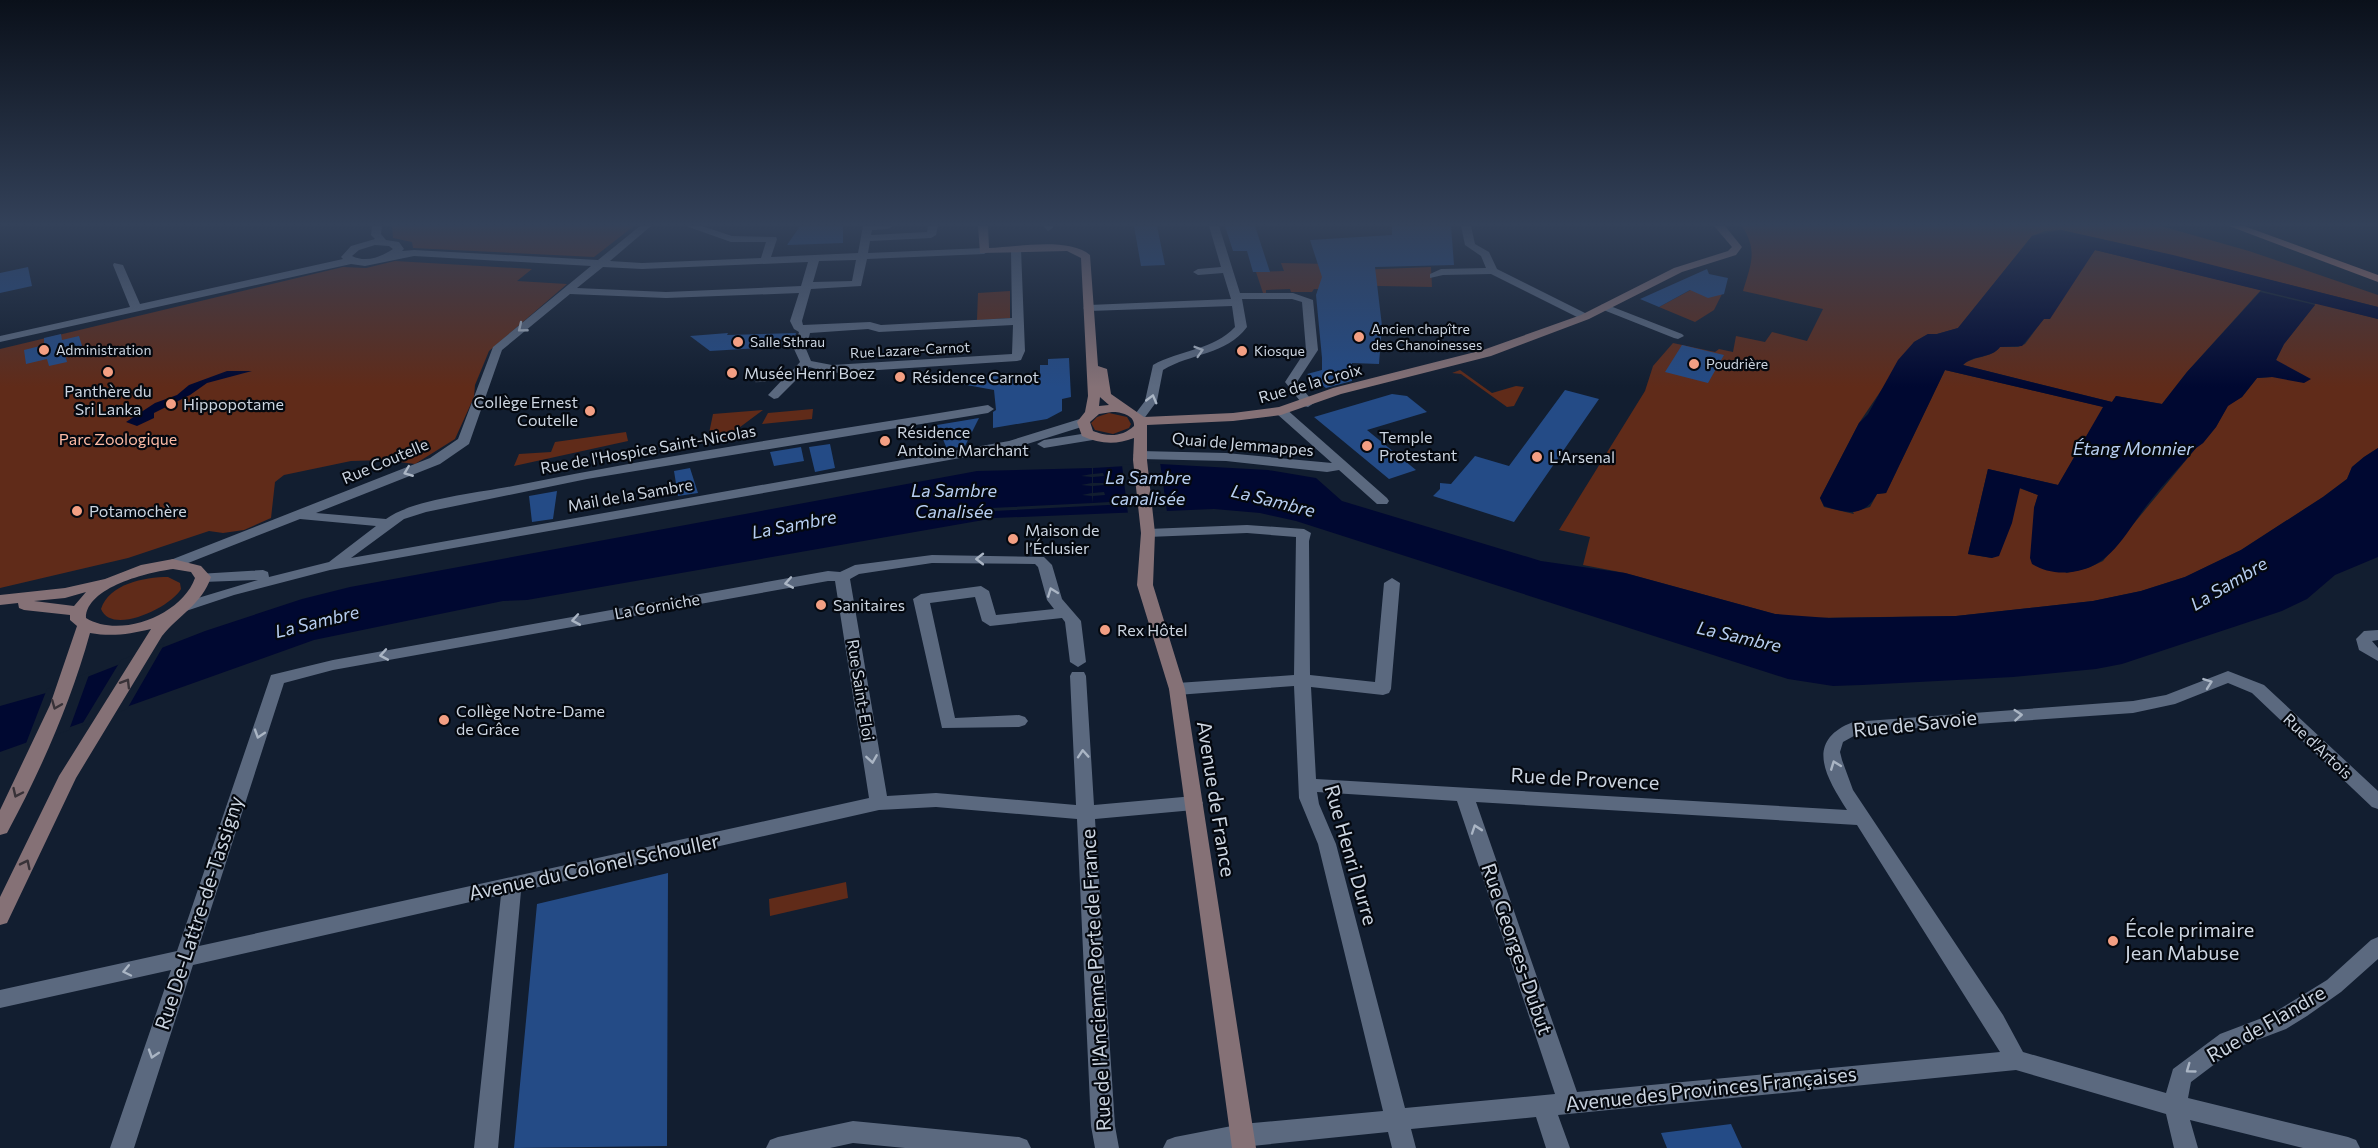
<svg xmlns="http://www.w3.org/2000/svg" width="2378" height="1148" font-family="Commissioner,sans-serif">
	<rect width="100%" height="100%" fill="#121e30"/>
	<path fill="#602b19" d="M392,226H634L594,257L413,248L412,242L393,238Z
		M1742,226H2161L2249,251L2378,295V307L2141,248L2061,230L2045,231L2032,236L1958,328L1937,334H1928L1914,342L1859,423L1820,498L1824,507L1854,514L1853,512L1870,507L1877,494L1886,493L1945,370L2104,407L2058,485L1988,469L1968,554L1992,558L2019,488L2038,495L2034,508L2066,573L2088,568L2103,561L2196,448L2203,443L2216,427L2228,405L2242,397L2257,378L2272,377L2279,363L2276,360L2284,344L2316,303L2378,319V448L2364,457L2352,467L2347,479L2323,497L2241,550L2185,577L2141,591L2093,601L1956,616L1806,618L1775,614L1625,573L1583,565L1590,537L1559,530L1645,391L1653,366L1673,343L1715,352L1719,349L1733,352L1736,336L1765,342L1772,332L1807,341L1823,309L1743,291C1751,264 1758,251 1742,226Z
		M2095,250L2261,290L2187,372L2162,404L2116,396L2112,402L1963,365C1974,355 1991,359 2000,347H2018L2025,344Z
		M395,261L532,269L517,281L567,284L489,351L475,385L474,397L455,439L415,464L384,460L351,461L284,475L275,482L271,518L244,530L223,533L209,531L128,558L0,588V349L343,267L366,268Z
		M1281,263L1329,264L1332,271L1431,267L1432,287L1330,285L1329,289H1314L1312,292H1291L1290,289L1266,290V293H1263L1256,272L1284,271Z
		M1711,279L1726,286L1714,310L1695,322L1659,307Z
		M1010,291V318L977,320L978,293Z
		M1460,370L1492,393L1516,386L1524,387L1514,406L1507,407L1461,374L1452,373Z
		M813,409L812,419L762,424L768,413Z
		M763,410L724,439L707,443L713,414Z
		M1109,413L1127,417L1131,424L1129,428L1113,434L1095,430L1091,423L1097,417Z
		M626,432L628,441L514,466L519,454L551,452L555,442Z
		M168,577L180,583L181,589C171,607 112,636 101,609C109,584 144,577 168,577Z
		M846,882L848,898L770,916L769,899Z"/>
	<path fill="#000831" d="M2061,230L2173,255L2378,307V319L2095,250L2050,319H2044L2022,346L2000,347C1991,359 1974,354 1963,365L2112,402L2116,396L2162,404L2187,372L2260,292L2315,305L2284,344L2276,360L2311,379L2304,383L2272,377L2257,378L2242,397L2228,406L2216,427L2203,443L2196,448C2181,466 2165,482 2151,500C2127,529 2113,567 2072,572C2057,574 2044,571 2032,564L2030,558L2034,508L2038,495L2020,488L2012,523L1999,556L1992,558L1968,554L1988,469L2058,485L2103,407L1945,370L1886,493L1877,494C1864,517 1848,514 1824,506L1820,498L1859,423L1868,414L1898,360L1914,342L1928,334H1937L1958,328L2032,236Z
		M227,371H252L207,383L190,395L154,413V418L137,426L126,422L155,403L177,395L189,385Z
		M2378,448V557L2335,575L2307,599L2282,611L2122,664L2096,669L2013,677L1862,685L1833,686L1788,679L1296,521L1260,513L1214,509L995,518L527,600L503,601L314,640L0,752V706L46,693L205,631L302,599L350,587L977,471L1092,468V474L1081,476L1092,477V483L1081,485L1092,486V493L1082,495L1092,496L1093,503L991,508L993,511L1127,504L1126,501L1093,503V496L1105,495L1104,492L1093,493V486L1104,485V483H1093V477L1104,476L1103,473L1093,474V468L1160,464L1268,470L1316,478L1342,501L1541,561L1625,573L1775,614L1829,618L1956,616L2093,601L2141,591L2185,577L2241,550L2323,497L2347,479L2352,467L2364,457Z"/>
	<path fill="#121e30" d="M1160,462L1167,512L1128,514L1122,465Z
		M165,643L127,709L81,726L121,660Z
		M90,672L69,730L25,746L47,689Z"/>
	<path fill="#244b86" d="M800,226H843V243L787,245Z
		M1134,226H1157L1165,265L1141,266Z
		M1225,226H1255L1270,272H1253L1247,251H1233Z
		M1392,226H1451L1454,265L1375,267L1382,326L1379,364L1352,363V381L1326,388L1307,374L1322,370V358L1316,295L1322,277L1310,240L1392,235Z
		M28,267L32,286L0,293V273Z
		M1707,269L1709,274L1728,278L1724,294L1708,298L1690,290L1659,307L1640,299Z
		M728,333L727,335L796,333L792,346L710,351L690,336Z
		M61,334L62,340L79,336L83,349L65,354L67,362L49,366L47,359L26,364L24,350L44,345V338Z
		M1682,345L1724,355L1708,383L1665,372Z
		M1069,358L1071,397L1062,399V411L1047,419L993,428V412L996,410L994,390L961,384V378L1040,374V365H1048V359Z
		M1565,390L1599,399L1514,522L1433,496L1440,489V483L1451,484L1475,456L1509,466Z
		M1392,394L1407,396L1427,412L1367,430L1416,470L1389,479L1314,417Z
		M979,418L965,446L947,449L937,425Z
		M830,444L835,468L815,472L809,447Z
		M801,447L804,461L774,466L770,452Z
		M690,468L698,493L678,496L674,471Z
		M557,491L553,519L532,522L529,496Z
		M668,873L667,1146L514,1148L537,904Z
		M1731,1124L1742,1148H1667L1661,1133Z"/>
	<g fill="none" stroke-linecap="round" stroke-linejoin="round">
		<path stroke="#2e394b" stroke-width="11" stroke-dasharray="11 6" stroke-linecap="butt" d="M755,377L768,376"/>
		<path fill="#5b697f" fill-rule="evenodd" d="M372,226H382L381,234L386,240L399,242L404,249L402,251L414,250L598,260L640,226H651L610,261L642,263L761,258L766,242H731L686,226H702L732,236L776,237L777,239L771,257L858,253L863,226H893L888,229L872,230L871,235L927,232L928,226H938L936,235L931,238L870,241L868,253L984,248L989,251L984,254L867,259L861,286L811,289L802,321L803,325L870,322L881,325L1012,318L1011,249L1016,246L1021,249L1025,351L1021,360L1017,361L832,373L809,367L778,398L774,399L768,395L784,378L768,380L762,376L768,372L792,371L800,362L794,349L799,332L794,329L790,321L799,293L666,298L570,294L502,350L469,444L440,464L316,513L386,519C413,499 479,493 513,486C670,454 830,431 988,405L994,409L988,413L587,479L426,512L404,519L351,558L1009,441L1083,418L1089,422L1088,425L1011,449L330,570L234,595L183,612L178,610L175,607L178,604L258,580L203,582L198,580L195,577L198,574L263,570L268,572L269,577L329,562L376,526L300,519L178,567H168L166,564L168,561L430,458L458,439L493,347L591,266L414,256L365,266L351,264L0,342V336L130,307L113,265L114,263L123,265L140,304L343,259L341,257L351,246L375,239L371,235ZM375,245L389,246L393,249C381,257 366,263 352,256L359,250ZM856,260L852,281L813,282L819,261ZM808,262L801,286L666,292L577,288L603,267L642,269ZM1013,325L1012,354L832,365L811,361L806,349L810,333L868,329L879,332Z
			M1043,226H1053V228L1048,231Z
			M1209,226H1219L1240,293H1293L1313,300L1318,350L1297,382L1314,403L1308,407L1304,406L1285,382L1306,350L1302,302L1292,299H1242L1247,327C1226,355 1191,353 1163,370L1157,401L1143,420H1135L1133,417L1145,401L1153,365C1179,350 1214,350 1235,327L1232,306L1089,311L1083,308L1089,305L1231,299L1223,273L1198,275L1193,272L1198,269L1221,267Z
			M1461,226H1471L1475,244L1489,252L1497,269L1589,315V319H1581L1491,274L1443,275L1430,278V274L1441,269L1486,268L1481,256L1465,245Z
			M1605,304L1682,334L1684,336L1678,339L1674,338L1601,309V305Z
			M1281,407L1285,408L1387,498L1389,501L1387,504H1377L1339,470L1327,472L1226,461L1140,459L1133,455L1140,451L1226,453L1332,463L1277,414L1275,411Z
			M1094,432L1099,433L1100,436L1099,439L1044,448L1037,444L1044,440Z
			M1247,525L1304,529L1311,533L1309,541L1310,675L1375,682L1384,583L1392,578L1400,583L1391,689L1389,693L1383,695L1311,687L1316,779L1847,810C1826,777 1804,741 1853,722L2133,701L2166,695L2228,671L2264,685L2378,791V809L2372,807L2252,693L2228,683L2175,704L2133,713L1861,732L1843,742L1840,752L1842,760L1853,790L2003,1015L2023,1052L2166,1093L2173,1069L2220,1034L2270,1015L2327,980L2371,940L2378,937V959L2341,992L2307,1016L2286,1029L2236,1048L2191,1082L2188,1098L2348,1137L2356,1140L2360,1148H2303L2190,1120L2198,1148H2174L2166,1114L2016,1070L1558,1115L1570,1148H1546L1536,1117L1411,1129L1416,1148H1392L1388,1132L1232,1148H1163L1167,1140L1175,1137L1242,1124L1383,1111L1318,844L1299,798L1294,686L1177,695L1171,693L1169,689L1171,685L1177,683L1294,675L1296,537L1247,533L1148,537L1141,533L1148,529ZM1317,792L1457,801L1555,1094L1405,1108L1336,844L1319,804ZM1476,802L1857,825L2000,1052L1577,1092Z
			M932,555L1044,557L1052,565L1062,599L1081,621L1086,662L1078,667L1070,662L1065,622L1062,618L990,626L982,621L975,597L930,603L955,718L1019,715L1025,717L1028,721L1025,725L1019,727L942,728L913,599L921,594L981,586L989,591L996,615L1054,609L1047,600L1038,567L1035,564L932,563L859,574L850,579L887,796L936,793L1076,805L1070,676L1072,672H1084L1086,676L1094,805L1194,796L1200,798L1203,803L1200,808L1194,810L1095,819L1115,1126L1119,1148H1095L1091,1126L1077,819L936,807L879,810L521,891L498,1148H474L501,895L193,965L134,1148H110L171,970L0,1008V990L177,951L271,675L333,660L828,571L840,572L855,565ZM828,581H835L869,798L199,946L284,683L333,670Z
			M2378,630V640L2372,641L2378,648V661L2359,650L2356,639L2364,631Z
			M853,1121L1019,1137L1027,1140L1031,1148H905L853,1143L830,1148H766L770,1140L778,1137Z"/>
		<path fill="#857176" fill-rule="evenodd" d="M978,226H988L989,248C1016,247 1069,237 1090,255L1098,366L1107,369L1111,394L1144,417L1233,413L1279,407L1333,388L1483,350L1581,315L1674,268L1728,251L1732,247L1714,226H1725L1742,247L1736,255L1682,272L1589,319L1491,356L1341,394L1281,415L1233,421L1147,425V460L1155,533L1153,585L1185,689L1256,1148H1232L1169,689L1137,585L1141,533L1133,460L1134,438C1116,445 1100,444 1082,436L1077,422L1085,412L1088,396L1081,258L1067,251L980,253ZM1100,397L1101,398L1109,405L1099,406ZM1112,412C1121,412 1135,415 1134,426C1122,437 1108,437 1093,431L1090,422L1099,414Z
			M173,559L201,566L211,577C202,604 179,615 162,636L76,778L7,923L0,925V897L59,776L151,629C130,634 112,637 90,633C71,702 41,770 7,833L0,835V810L50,705L77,626L70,620V615L24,610L19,608L18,603L0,605V595L65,588L105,579L141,565ZM173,569L191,572L195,578C182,615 120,639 86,618C86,587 149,572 173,569ZM86,592L74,606L34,601L65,598Z"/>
		<path fill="#af796e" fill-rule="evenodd" d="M2229,226H2244L2378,275V282Z"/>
	</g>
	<defs><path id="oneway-chevron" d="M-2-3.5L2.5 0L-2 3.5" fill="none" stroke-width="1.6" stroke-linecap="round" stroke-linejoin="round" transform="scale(1.5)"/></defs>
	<g stroke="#aab5c4">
		<use href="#oneway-chevron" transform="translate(522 328) rotate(141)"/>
		<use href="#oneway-chevron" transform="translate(1199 351) rotate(-17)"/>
		<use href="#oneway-chevron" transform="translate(1152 399) rotate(-75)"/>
		<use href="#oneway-chevron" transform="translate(408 472) rotate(158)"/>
		<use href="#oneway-chevron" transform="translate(980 559) rotate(180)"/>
		<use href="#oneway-chevron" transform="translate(789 583) rotate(170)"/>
		<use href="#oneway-chevron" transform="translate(1052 592) rotate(-111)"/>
		<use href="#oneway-chevron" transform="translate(576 620) rotate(170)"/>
		<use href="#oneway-chevron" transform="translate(384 655) rotate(170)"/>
		<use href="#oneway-chevron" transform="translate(2208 683) rotate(-20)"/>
		<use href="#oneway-chevron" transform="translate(2018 715) rotate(-4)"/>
		<use href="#oneway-chevron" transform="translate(259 734) rotate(108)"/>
		<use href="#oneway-chevron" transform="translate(1083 754) rotate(-94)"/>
		<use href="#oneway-chevron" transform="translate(872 759) rotate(81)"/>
		<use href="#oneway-chevron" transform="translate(1835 765) rotate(-111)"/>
		<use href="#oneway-chevron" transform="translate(1476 829) rotate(-109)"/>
		<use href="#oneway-chevron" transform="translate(127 971) rotate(168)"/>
		<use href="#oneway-chevron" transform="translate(153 1054) rotate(108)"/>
		<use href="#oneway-chevron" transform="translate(2190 1069) rotate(144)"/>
	</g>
	<g stroke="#383238">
		<use href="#oneway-chevron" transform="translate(126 683) rotate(-59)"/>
		<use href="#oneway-chevron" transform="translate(56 705) rotate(112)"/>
		<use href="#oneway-chevron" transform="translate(17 793) rotate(115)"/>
		<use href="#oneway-chevron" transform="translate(26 864) rotate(-64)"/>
	</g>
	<linearGradient id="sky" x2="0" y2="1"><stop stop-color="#0a101a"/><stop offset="0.58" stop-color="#334159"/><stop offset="1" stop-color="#334159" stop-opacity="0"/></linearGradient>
	<rect width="2378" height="387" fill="url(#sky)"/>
	<g fill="#f39f83" stroke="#04080f" stroke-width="2">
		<circle cx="1359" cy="337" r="6"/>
		<circle cx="738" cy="342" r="6"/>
		<circle cx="44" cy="350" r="6"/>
		<circle cx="1242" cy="351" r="6"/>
		<circle cx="1694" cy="364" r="6"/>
		<circle cx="108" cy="372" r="6"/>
		<circle cx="732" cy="373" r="6"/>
		<circle cx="900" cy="377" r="6"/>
		<circle cx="171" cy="404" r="6"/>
		<circle cx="590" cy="411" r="6"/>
		<circle cx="885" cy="441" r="6"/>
		<circle cx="1367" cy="446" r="6"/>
		<circle cx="1537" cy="457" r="6"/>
		<circle cx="77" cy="511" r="6"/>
		<circle cx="1013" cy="539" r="6"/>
		<circle cx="821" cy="605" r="6"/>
		<circle cx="1105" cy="630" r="6"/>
		<circle cx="444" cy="720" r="6"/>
		<circle cx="2113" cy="941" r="6"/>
	</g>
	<g text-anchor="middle" stroke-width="4.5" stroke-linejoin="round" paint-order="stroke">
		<g font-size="14" fill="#ccd5e1" stroke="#04080f" text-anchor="start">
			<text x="1371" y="334">Ancien chapître<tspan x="1371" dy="16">des Chanoinesses</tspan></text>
			<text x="750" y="347">Salle Sthrau</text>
			<text x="56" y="355">Administration</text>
			<text x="1254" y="356">Kiosque</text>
			<text x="1706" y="369">Poudrière</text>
		</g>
		<g font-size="14" fill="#ccd5e1" stroke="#04080f">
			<text transform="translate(910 350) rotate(-3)" y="5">Rue Lazare-Carnot</text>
		</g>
		<g font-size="16" fill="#ccd5e1" stroke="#04080f" text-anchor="start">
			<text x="744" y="379">Musée Henri Boez</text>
			<text x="912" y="383">Résidence Carnot</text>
			<text x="108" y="397" text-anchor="middle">Panthère du<tspan x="108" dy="18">Sri Lanka</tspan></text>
			<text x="578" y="408" text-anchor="end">Collège Ernest<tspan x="578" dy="18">Coutelle</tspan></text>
			<text x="183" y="410">Hippopotame</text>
			<text x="897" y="438">Résidence<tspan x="897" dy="18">Antoine Marchant</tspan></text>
			<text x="1379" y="443">Temple<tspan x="1379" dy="18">Protestant</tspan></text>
			<text x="1549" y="463">L'Arsenal</text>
			<text x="89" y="517">Potamochère</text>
			<text x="1025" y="536">Maison de<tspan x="1025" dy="18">l’Éclusier</tspan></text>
			<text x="833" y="611">Sanitaires</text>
			<text x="1117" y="636">Rex Hôtel</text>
			<text x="456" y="717">Collège Notre-Dame<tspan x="456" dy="18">de Grâce</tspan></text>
		</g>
		<g font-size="16" fill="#ccd5e1" stroke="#04080f">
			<text transform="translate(1310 383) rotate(-16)" y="6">Rue de la Croix</text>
			<text transform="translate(1243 444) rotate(5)" y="6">Quai de Jemmappes</text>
			<text transform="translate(648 449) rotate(-10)" y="6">Rue de l'Hospice Saint-Nicolas</text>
			<text transform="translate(385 461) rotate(-23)" y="6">Rue Coutelle</text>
			<text transform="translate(630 495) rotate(-10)" y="6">Mail de la Sambre</text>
			<text transform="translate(657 606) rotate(-10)" y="6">La Corniche</text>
			<text transform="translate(861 690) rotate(81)" y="6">Rue Saint-Eloi</text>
			<text transform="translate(2318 746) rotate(43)" y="6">Rue d'Artois</text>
		</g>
		<g font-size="16" fill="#fcbaa4" stroke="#04080f">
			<text x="118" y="445">Parc Zoologique</text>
		</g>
		<g font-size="18" font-style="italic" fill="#b7cef1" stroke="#04080f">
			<text x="2133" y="455">Étang Monnier</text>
			<text x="1148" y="484">La Sambre<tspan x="1148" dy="21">canalisée</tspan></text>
			<text x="954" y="497">La Sambre<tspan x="954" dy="21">Canalisée</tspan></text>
			<text transform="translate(1273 501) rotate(14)" y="6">La Sambre</text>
			<text transform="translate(794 525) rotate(-11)" y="6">La Sambre</text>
			<text transform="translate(2229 584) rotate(-31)" y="6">La Sambre</text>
			<text transform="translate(317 622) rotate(-14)" y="6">La Sambre</text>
			<text transform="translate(1739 637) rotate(13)" y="6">La Sambre</text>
		</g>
		<g font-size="20" fill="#ccd5e1" stroke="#04080f">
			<text transform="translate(1915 724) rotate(-6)" y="7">Rue de Savoie</text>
			<text transform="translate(1585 779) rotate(3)" y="7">Rue de Provence</text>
			<text transform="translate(1216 799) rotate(81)" y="7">Avenue de France</text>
			<text transform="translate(1351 855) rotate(74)" y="7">Rue Henri Durre</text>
			<text transform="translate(594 867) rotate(-12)" y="7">Avenue du Colonel Schouller</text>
			<text transform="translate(199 913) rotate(-72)" y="7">Rue De-Lattre-de-Tassigny</text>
			<text transform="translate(1517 949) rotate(71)" y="7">Rue Georges-Dubut</text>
			<text transform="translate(1096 980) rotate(-93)" y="7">Rue de l'Ancienne Porte de France</text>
			<text transform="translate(2266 1024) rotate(-30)" y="7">Rue de Flandre</text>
			<text transform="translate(1711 1089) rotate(-6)" y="7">Avenue des Provinces Françaises</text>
		</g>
		<g font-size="20" fill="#ccd5e1" stroke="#04080f" text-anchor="start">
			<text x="2125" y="937">École primaire<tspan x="2125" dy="23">Jean Mabuse</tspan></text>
		</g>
	</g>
</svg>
